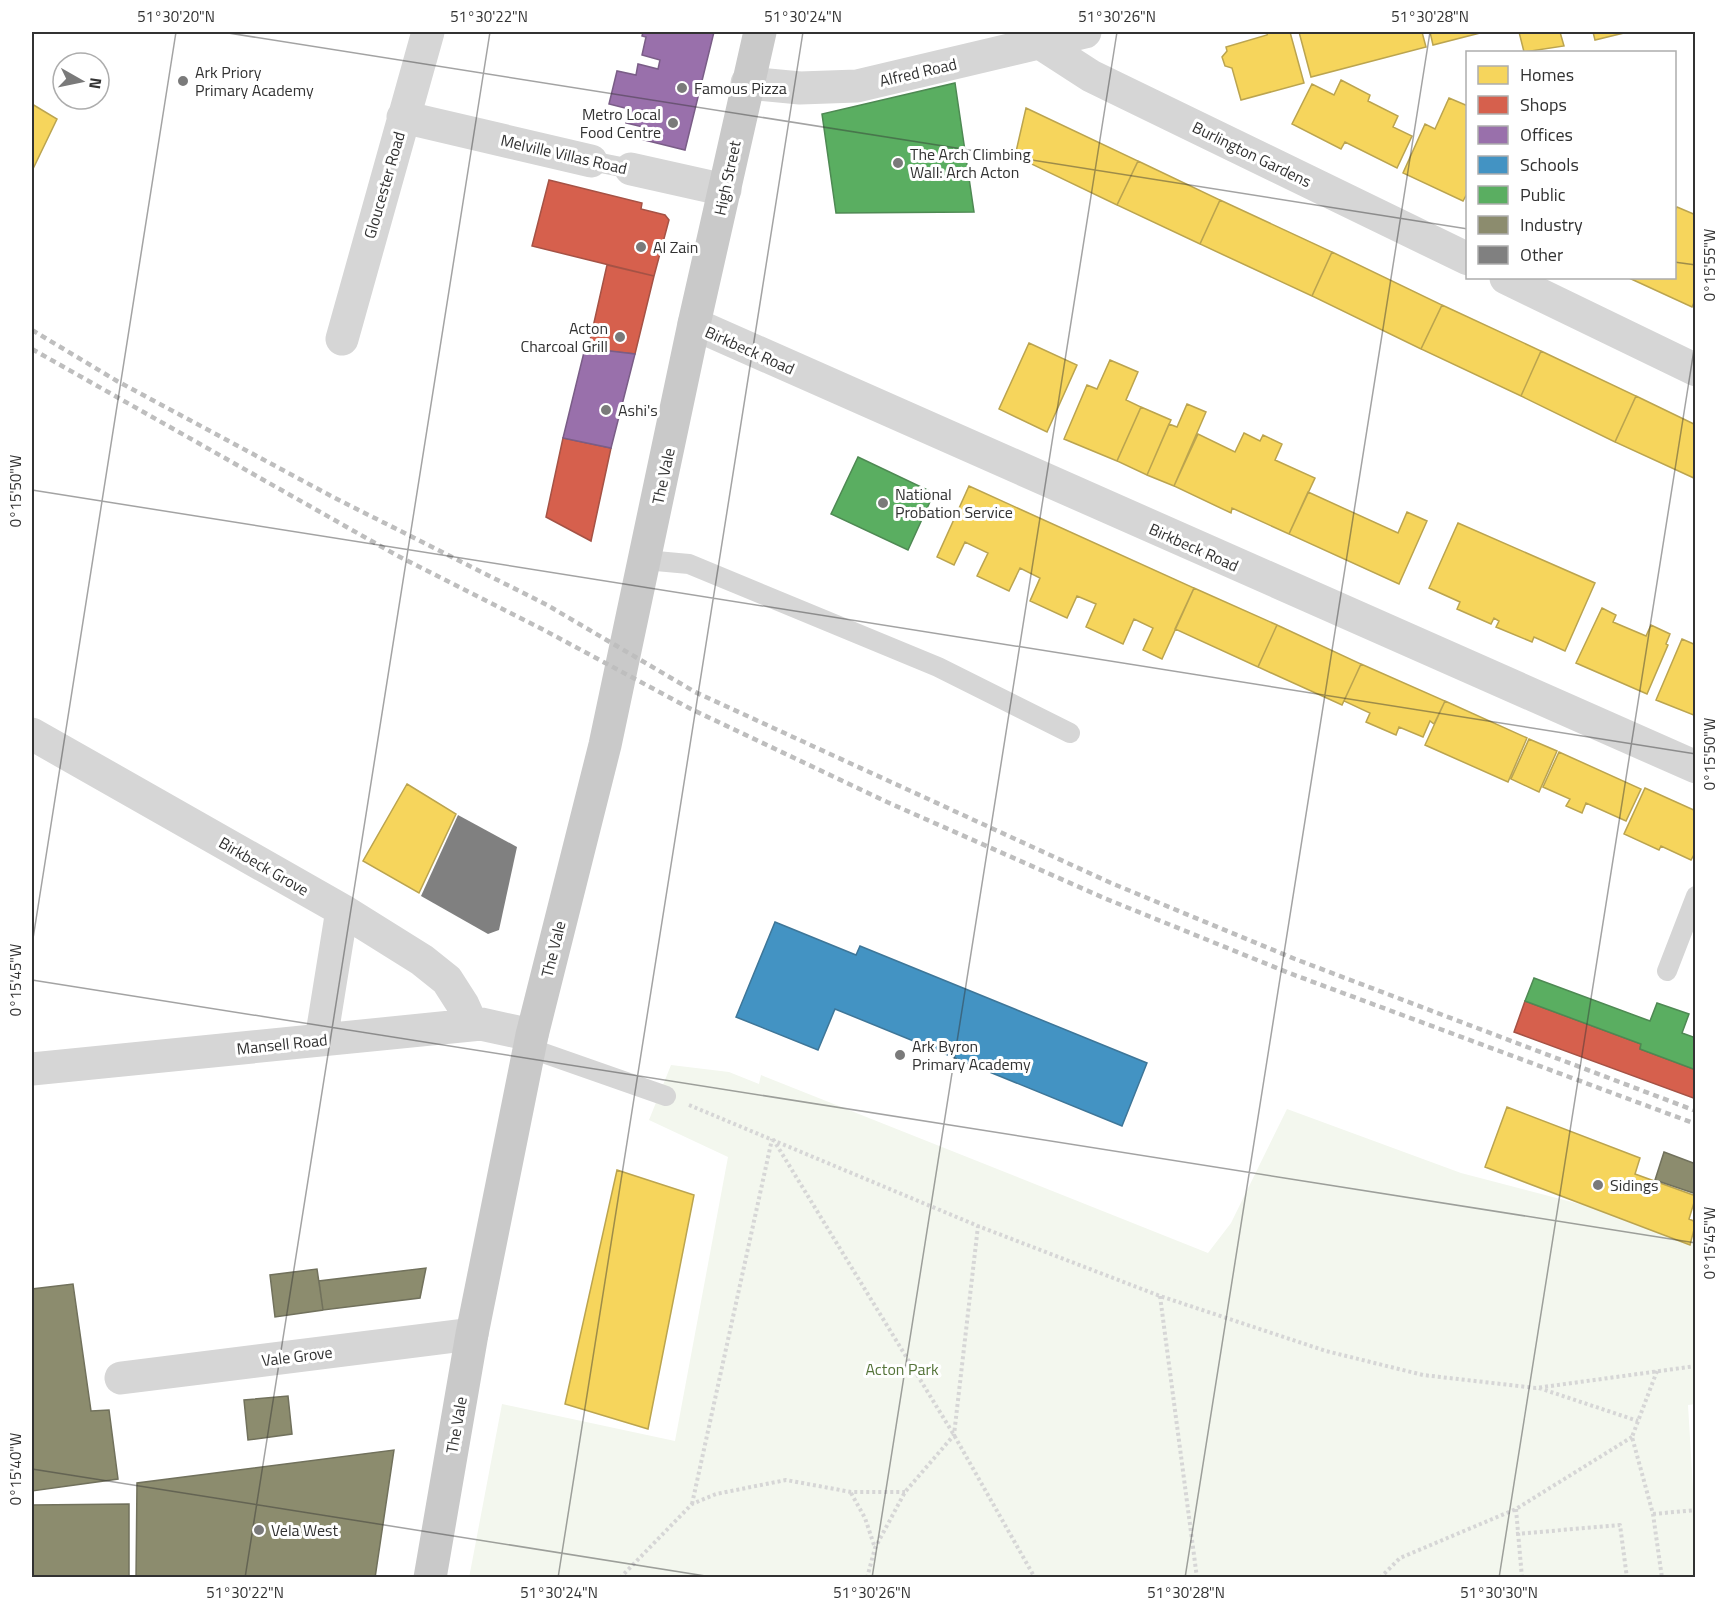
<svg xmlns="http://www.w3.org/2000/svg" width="1727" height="1609" font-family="'Titillium Web',sans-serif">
	<rect width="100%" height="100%" fill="#fff"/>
	<path fill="#f3f7ee" d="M671,1065L729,1072L759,1084L761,1075L1208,1253L1231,1223L1287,1109L1461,1173L1695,1234L1696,1404L1688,1405L1693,1489H1696L1695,1577L469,1578L502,1404L675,1441L728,1157L649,1120Z"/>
	<path fill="#f6d55c" stroke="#bba44f" stroke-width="1.5" d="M1268,32H1290L1304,83L1241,100L1232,68L1225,66L1222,57L1227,51L1226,47L1267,35Z
		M1299,32H1422L1426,47L1311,77Z
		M1430,32H1484L1433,45Z
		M1519,32H1560L1564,46L1524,52Z
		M1593,32H1628L1595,40Z
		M1341,80L1370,95L1368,101L1398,116L1393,127L1412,136L1397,168L1345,142L1341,149L1292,124L1312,84L1334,95Z
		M1449,98L1468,106V192L1463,201L1403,173L1425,124L1435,129Z
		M32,104L57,119L32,171Z
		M1026,108L1138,161L1117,205L1015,156Z
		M1138,161L1220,200L1200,244L1117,205Z
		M1220,200L1332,252L1312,296L1200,244Z
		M1677,207L1696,215V298L1692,307L1629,278H1674V213Z
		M1332,252L1442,305L1421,349L1312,296Z
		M1442,305L1541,351L1521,396L1421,349Z
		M1029,343L1077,365L1047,432L999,409Z
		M1541,351L1636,396L1615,442L1521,396Z
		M1110,360L1138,372L1126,400L1141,407L1117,461L1064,439L1087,385L1097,389Z
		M1636,396L1696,425V479L1615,442Z
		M1187,404L1206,412L1174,486L1147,475L1169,424L1177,427Z
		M1141,407L1171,420L1147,475L1117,461Z
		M1244,433L1260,441L1263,435L1282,444L1275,460L1315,478L1289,534L1232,508L1231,513L1174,486L1198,434L1235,452Z
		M969,486L1194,588L1162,659L1143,650L1153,628L1134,619L1123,644L1086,627L1096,604L1077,596L1067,618L1030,601L1040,578L1020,568L1009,591L977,576L988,553L965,542L954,565L937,557Z
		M1308,492L1398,533L1407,512L1427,521L1399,584L1289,534Z
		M1458,523L1595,583L1565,651L1534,637L1532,642L1496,627L1499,621L1494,618L1491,624L1457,609L1460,602L1429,588Z
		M1194,588L1277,625L1258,667L1175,629Z
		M1602,608L1616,615L1613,622L1646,636L1651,625L1670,634L1666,644L1668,645L1647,694L1576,663Z
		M1277,625L1361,664L1342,705L1258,667Z
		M1682,639L1696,645V716L1656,700Z
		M1361,664L1445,701L1434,724L1430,721L1423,737L1399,727L1396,735L1366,722L1370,713L1344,701Z
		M1445,701L1527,738L1508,782L1425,745Z
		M1529,739L1557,751L1539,792L1511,779Z
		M1559,752L1641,789L1626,821L1586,803L1582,813L1566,806L1570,799L1543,787Z
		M407,784L456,814L419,893L363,861Z
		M1645,788L1696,811V851L1691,860L1661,846L1659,850L1624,834Z
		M1507,1107L1640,1158L1635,1174L1696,1196L1689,1219L1696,1222L1690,1245L1485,1167Z
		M617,1170L694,1195L648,1429L565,1404Z"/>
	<path fill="#d6604d" stroke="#a55245" stroke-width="1.5" d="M549,180L642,203L641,209L665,215L669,220L654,276L532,246Z
		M607,265L654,276L635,354L588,349Z
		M563,438L611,448L591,541L546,517Z
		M1525,1001L1641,1044L1640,1049L1696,1070V1099L1514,1032Z"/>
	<path fill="#9970ab" stroke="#7a5d87" stroke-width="1.5" d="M643,32H714L685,150L640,139L643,127L626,123L629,109L609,104L617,71L636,75L638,64L658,69L660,60L642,55L646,37L642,36Z
		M585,348L635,354L611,448L563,438Z"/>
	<path fill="#4393c3" stroke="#3e7698" stroke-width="1.5" d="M775,922L856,955L860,946L1147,1063L1122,1126L835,1009L818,1050L736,1017Z"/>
	<path fill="#5aae61" stroke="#4e8953" stroke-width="1.5" d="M955,83L974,212L836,213L822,114Z
		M858,457L934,493L908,550L831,514Z
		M1534,978L1650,1021L1657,1003L1689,1014L1682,1033L1696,1038V1070L1640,1049L1641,1044L1525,1001Z"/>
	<path fill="#8c8c6e" stroke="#71715c" stroke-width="1.5" d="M1664,1152L1696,1164V1194L1655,1180Z
		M426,1268L420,1298L323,1310L319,1281Z
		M317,1269L323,1310L275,1317L270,1275Z
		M73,1284L91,1411L109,1410L118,1479L32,1491V1289Z
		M288,1396L292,1434L248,1440L244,1400Z
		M394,1450L375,1578H136L137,1483Z
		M129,1504V1578H32V1505Z"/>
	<path fill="#808080" d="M458,815L517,847L499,930L488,934L421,896Z"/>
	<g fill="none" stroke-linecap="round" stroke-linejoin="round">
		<path stroke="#d6d6d6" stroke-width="4" stroke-dasharray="3 3" stroke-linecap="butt" d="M689,1105L978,1226L1160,1296L1326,1351L1423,1375L1536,1388L1696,1366
			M773,1139L954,1435L1035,1578
			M1160,1296L1197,1578
			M1657,1371L1632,1437L1653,1514L1662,1578
			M1539,1388L1638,1421
			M851,1493L865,1518L875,1548
			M692,1504L772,1139
			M1516,1509L1522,1578
			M1653,1514L1696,1510
			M1516,1534L1620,1525L1627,1578
			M620,1578L692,1504L716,1494L786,1480L851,1492H905
			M867,1578L875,1548L905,1492L954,1435L978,1226
			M1380,1578L1400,1558L1516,1509L1632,1437"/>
		<path stroke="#d6d6d6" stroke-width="20" d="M591,161L631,169
			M645,560L689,564L938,667L1070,733
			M1667,971L1696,896
			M529,1048L666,1096"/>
		<path stroke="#d6d6d6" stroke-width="33" d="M1040,43L1091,76L1468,259
			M747,83L800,88L857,86L1085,32
			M403,117L591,161
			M631,169L725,190
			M1506,278L1696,370
			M694,324L1696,767
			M342,339L428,32
			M32,734L342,910L422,960L447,980L463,1005L472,1025
			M321,1040L342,910
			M32,1069L481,1024L532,1035
			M121,1378L472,1334"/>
		<path stroke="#c9c9c9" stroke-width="33" d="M430,1578L472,1334L532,1035L605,745L694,324L760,32"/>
		<path stroke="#bebebe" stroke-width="4.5" stroke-dasharray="6 4.5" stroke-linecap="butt" d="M32,330L117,381L333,497L547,605L695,692L1111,883L1295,959L1696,1111
			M32,349L398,556L542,629L691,709L887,802L1104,898L1289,973L1696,1124"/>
	</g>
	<path fill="none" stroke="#323232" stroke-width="1.5" stroke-opacity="0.45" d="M222,32L1468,229M1674,262L1696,265M32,490L1696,754M32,945L176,32M32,980L1696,1243M32,1469L718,1578M245,1578L490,32M558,1578L803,32M872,1578L1117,32M1185,1578L1430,32M1499,1578L1696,337"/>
	<g fill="#7a7a7a" stroke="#fff" stroke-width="2">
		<circle cx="183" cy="81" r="6"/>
		<circle cx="682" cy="88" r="6"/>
		<circle cx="673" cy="123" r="6"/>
		<circle cx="898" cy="163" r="6"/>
		<circle cx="641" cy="247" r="6"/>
		<circle cx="620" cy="337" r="6"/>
		<circle cx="606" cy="410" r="6"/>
		<circle cx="883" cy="503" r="6"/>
		<circle cx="900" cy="1055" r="6"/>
		<circle cx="1598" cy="1185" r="6"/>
		<circle cx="259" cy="1530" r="6"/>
	</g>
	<g text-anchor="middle" stroke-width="6" stroke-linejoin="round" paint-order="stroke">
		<g font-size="16" fill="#323232" stroke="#fff" text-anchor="start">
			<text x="195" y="78">Ark Priory<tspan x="195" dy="18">Primary Academy</tspan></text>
			<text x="694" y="94">Famous Pizza</text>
			<text x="661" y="120" text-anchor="end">Metro Local<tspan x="661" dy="18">Food Centre</tspan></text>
			<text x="910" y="160">The Arch Climbing<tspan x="910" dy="18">Wall: Arch Acton</tspan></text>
			<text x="653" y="253">Al Zain</text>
			<text x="608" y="334" text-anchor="end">Acton<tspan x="608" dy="18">Charcoal Grill</tspan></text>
			<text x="618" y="416">Ashi's</text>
			<text x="895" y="500">National<tspan x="895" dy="18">Probation Service</tspan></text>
			<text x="912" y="1052">Ark Byron<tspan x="912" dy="18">Primary Academy</tspan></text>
			<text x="1610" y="1191">Sidings</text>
			<text x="271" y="1536">Vela West</text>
		</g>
		<g font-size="16" fill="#323232" stroke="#fff">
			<text transform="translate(918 72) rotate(-13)" y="6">Alfred Road</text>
			<text transform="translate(564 154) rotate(13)" y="6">Melville Villas Road</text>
			<text transform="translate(1252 154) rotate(26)" y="6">Burlington Gardens</text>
			<text transform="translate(727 178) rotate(-78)" y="6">High Street</text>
			<text transform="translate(384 185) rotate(-74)" y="6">Gloucester Road</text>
			<text transform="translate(750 350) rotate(24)" y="6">Birkbeck Road</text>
			<text transform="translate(663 476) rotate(-78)" y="6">The Vale</text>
			<text transform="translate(1194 547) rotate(24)" y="6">Birkbeck Road</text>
			<text transform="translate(264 866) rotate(30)" y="6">Birkbeck Grove</text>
			<text transform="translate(553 949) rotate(-76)" y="6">The Vale</text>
			<text transform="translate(282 1044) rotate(-6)" y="6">Mansell Road</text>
			<text transform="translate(297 1356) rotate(-7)" y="6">Vale Grove</text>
			<text transform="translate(456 1425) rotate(-80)" y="6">The Vale</text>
		</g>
		<g font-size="16" fill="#55743a" stroke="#fff">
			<text x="902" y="1375">Acton Park</text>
		</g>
	</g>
	<rect width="1727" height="1609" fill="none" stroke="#ffffff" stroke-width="66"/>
	<rect x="1466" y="51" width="210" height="228" fill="#ffffff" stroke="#adadad" stroke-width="1.5"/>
	<rect x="1478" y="66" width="30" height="18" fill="#f6d55c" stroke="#adadad" stroke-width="1.5"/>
	<text x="1520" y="81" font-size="18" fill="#323232">Homes</text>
	<rect x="1478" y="96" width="30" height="18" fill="#d6604d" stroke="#adadad" stroke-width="1.5"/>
	<text x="1520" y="111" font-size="18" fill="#323232">Shops</text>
	<rect x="1478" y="126" width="30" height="18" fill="#9970ab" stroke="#adadad" stroke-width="1.5"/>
	<text x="1520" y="141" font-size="18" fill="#323232">Offices</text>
	<rect x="1478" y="156" width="30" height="18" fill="#4393c3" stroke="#adadad" stroke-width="1.5"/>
	<text x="1520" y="171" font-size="18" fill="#323232">Schools</text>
	<rect x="1478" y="186" width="30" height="18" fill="#5aae61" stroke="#adadad" stroke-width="1.5"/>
	<text x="1520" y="201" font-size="18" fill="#323232">Public</text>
	<rect x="1478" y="216" width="30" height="18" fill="#8c8c6e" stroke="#adadad" stroke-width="1.5"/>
	<text x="1520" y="231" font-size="18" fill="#323232">Industry</text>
	<rect x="1478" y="246" width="30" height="18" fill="#808080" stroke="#adadad" stroke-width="1.5"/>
	<text x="1520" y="261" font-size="18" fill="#323232">Other</text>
	<g transform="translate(81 81) rotate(99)"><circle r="28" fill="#ffffff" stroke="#adadad" stroke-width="1.5"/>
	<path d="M0-4.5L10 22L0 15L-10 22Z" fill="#7a7a7a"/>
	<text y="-9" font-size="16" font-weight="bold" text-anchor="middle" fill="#323232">N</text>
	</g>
	<rect x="33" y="33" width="1661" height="1543" fill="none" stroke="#323232" stroke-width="2"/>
	<g font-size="15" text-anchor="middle" fill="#323232">
		<text x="176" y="22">51°30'20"N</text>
		<text x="489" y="22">51°30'22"N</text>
		<text x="803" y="22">51°30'24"N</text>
		<text x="1117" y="22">51°30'26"N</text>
		<text x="1430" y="22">51°30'28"N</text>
		<text transform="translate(1710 265) rotate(-90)" y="5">0°15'55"W</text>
		<text transform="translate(16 491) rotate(-90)" y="5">0°15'50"W</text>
		<text transform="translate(1710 754) rotate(-90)" y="5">0°15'50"W</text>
		<text transform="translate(16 980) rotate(-90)" y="5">0°15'45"W</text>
		<text transform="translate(1710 1243) rotate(-90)" y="5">0°15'45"W</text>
		<text transform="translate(16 1469) rotate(-90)" y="5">0°15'40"W</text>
		<text x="245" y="1598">51°30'22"N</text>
		<text x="559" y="1598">51°30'24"N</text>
		<text x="872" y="1598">51°30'26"N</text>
		<text x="1186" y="1598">51°30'28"N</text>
		<text x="1499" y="1598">51°30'30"N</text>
	</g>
</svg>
